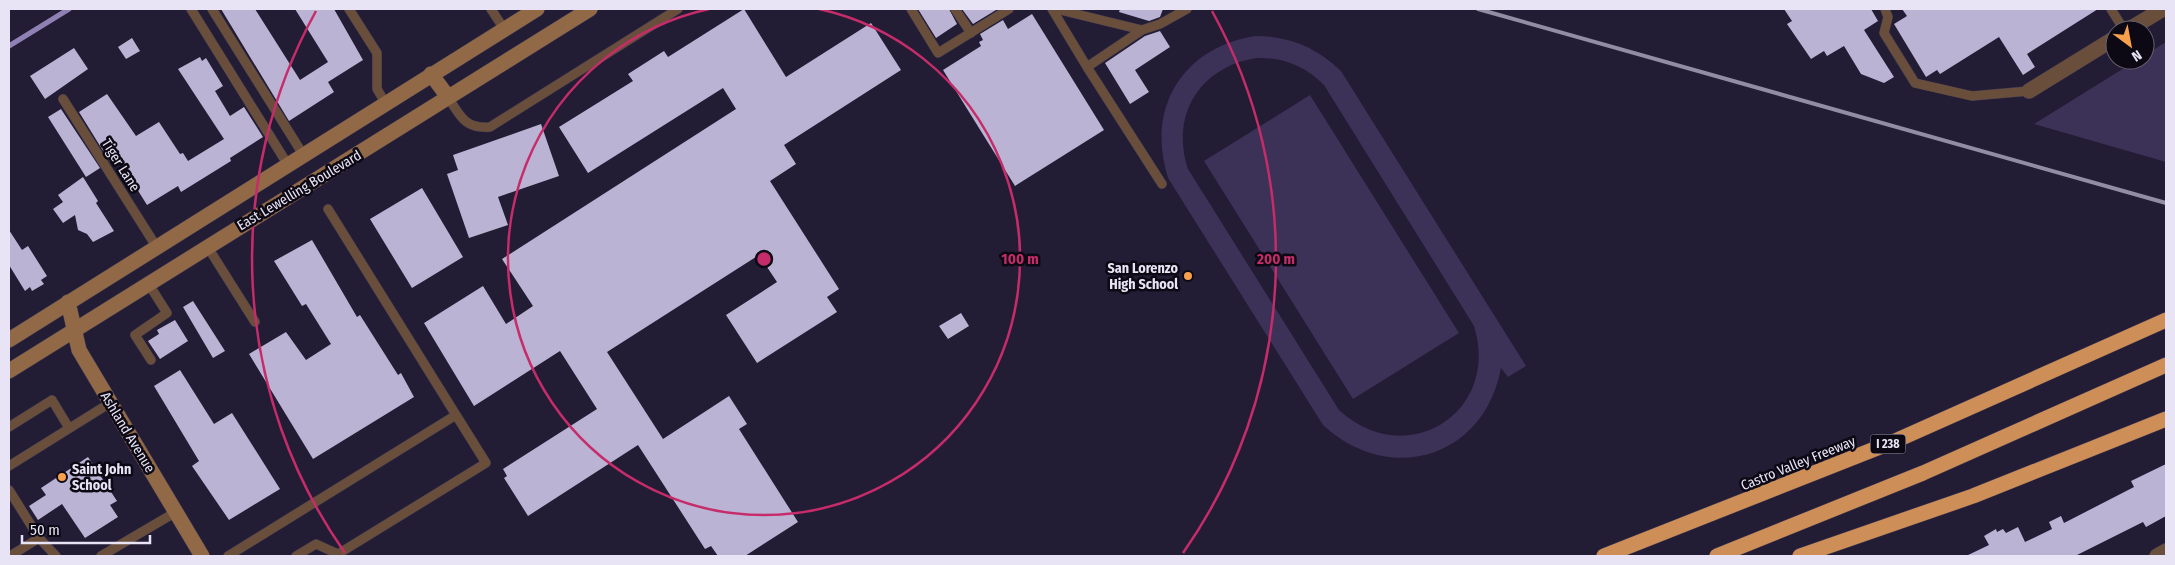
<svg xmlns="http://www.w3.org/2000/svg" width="2175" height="565" font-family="'Fira Sans Condensed',sans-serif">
	<rect width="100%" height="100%" fill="#231c35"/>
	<path fill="#3c3156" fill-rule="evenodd" d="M1255,36C1289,36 1316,47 1341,71L1526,366L1508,377L1501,368C1484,459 1389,486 1323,425L1168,178C1146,108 1182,48 1255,36ZM1256,58C1284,57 1305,66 1324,85L1474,326C1501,413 1406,472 1339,410L1188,169C1170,115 1200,67 1256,58Z
		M2166,42V162L2034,124L2137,60H2145V55Z
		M1310,95L1459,333L1353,399L1204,161Z"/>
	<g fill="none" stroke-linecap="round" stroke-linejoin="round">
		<path stroke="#9081b4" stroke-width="5" d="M9,46L69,9"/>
	</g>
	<path fill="#bbb3d4" d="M221,9H255L300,80L328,62L295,9H334L363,60L328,82L334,92L289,121Z
		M744,9L786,77L871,23L901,70L784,145L796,164L770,181L839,289L827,297L837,312L757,363L726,315L777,282L759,255L607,352L663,439L729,396L747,424L739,429L798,522L745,556H718L711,546L705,549L638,445L528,516L504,478L507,476L503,469L597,409L560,351L474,406L424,323L483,286L506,324L533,306L502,259L736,109L723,88L588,173L559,127L633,81L628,74L664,51L668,57Z
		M918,9H949L957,24L936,38Z
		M962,9H995L996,10L973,24Z
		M1120,9H1163L1160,17L1149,21L1119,12Z
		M1784,9H1871L1878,21L1864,30L1894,77L1884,83L1861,74L1844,46L1827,56L1824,51L1811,59L1787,24L1792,21Z
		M1902,9H2098L2027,54L2035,67L2023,75L1999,37L1940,74L1937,70L1926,77L1894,24L1907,16Z
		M1032,14L1104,130L1015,186L943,70L981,46L979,42L983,40L980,34L1003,20L1008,29Z
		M1160,31L1170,47L1135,70L1149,92L1130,104L1105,63L1145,36Z
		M132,38L140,51L126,59L118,47Z
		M74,48L88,69L45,99L30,76Z
		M200,57L202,61L206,58L223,86L215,91L230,116L244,107L263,137L230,158L231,161L181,192L178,186L147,205L117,157L110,162L79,112L107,94L136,136L159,122L180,154L183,153L188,161L224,139L178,69Z
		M61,109L100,168L86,177L48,117Z
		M541,124L559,176L498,197L508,225L469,238L447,174L458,170L453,155Z
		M83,177L98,201L96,203L114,231L93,242L87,234L78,230L75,215L63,223L53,209L63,202L58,195Z
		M422,188L463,257L412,288L370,219Z
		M9,230L22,250L28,246L47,276L41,280L44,284L32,291L30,287L25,291L9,265Z
		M312,240L357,317L360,315L398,375L401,373L414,397L313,459L249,354L286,332L306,360L331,344L306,304L302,306L274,261Z
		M193,301L225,351L213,358L183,307Z
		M961,313L969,326L948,339L939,326Z
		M175,320L188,341L160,359L148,341L159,334L157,330Z
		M180,370L214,424L232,413L280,489L229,520L192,466L199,461L154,386Z
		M88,457L117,501L110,505L118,517L85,538L62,504L38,520L29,506L46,495L41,488Z
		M2166,464V516L2146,527L2143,522L2075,556H1966L1989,545L1984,536L1996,529L1997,532L2003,529L2006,533L2018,527L2025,542L2052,529L2049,522L2061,516L2064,523L2134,487L2131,481Z"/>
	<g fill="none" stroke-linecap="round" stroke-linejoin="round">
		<g stroke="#3f3850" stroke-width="10">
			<path id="lane" d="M191,9L288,165
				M212,9L304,156
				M349,9L377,53V89L386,104
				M491,9L504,29
				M911,9L938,53L1009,9
				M955,9L971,33
				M1052,9L1087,67L1142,30L1160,24L1187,9
				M1056,9L1142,30
				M1885,9L1888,17L1884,33L1915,83L1972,96L2029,91
				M2111,9L2124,30
				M1087,67L1162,184
				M448,97C460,116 465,129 490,127L678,9
				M63,99L156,246
				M328,209L456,415
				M207,246L255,322
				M148,283L167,313L135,335L151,360
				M9,427L52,400L69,428
				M9,466L110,403
				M9,490L39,538L10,556
				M39,538L56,556
				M101,556L176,512
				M228,556L456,415L486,463L338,554L316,544L296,556"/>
		</g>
		<g stroke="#3f3850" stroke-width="16">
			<path id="street" d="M2128,30L2163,9
				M2029,91L2115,38
				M2157,556L2166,551"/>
		</g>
		<g stroke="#3f3850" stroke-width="16">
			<path id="secondary" d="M431,74L448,97
				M68,302L79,350L202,556
				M9,340L537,9
				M9,371L590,9"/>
		</g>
		<g stroke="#3f3850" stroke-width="16">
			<path id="highway" d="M1604,556L1895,441L2166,320
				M1717,556L1923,473L2166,365
				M1800,556L1973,496L2166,419"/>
		</g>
		<use href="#lane" stroke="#694f3b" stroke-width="9"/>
		<use href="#street" stroke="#694f3b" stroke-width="15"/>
		<use href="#secondary" stroke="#916947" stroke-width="15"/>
		<use href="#highway" stroke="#cd8e58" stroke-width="15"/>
		<path stroke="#928da2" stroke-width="4" d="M1478,9L2166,203"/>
	</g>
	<g fill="none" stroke="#c62c6a" stroke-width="2.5">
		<path d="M819 9A256 256 0 1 1 709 9"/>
		<path d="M345 553A512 512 0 0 1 316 11M1212 11A512 512 0 0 1 1183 553"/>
	</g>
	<g fill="#f9a04d" stroke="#0c0914" stroke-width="2">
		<circle cx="1188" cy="276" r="5"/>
		<circle cx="62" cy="477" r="5"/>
	</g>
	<g text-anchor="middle" stroke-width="5" stroke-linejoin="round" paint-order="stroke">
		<rect fill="#0c0914" stroke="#a6a2b2" stroke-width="1" x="1870.5" y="434.5" width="35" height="19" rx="4"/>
		<g font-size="12" font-weight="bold" fill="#e8e4f5">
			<text x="1888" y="448">I 238</text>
		</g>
		<g font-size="14" fill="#e8e4f5" stroke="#0c0914">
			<text transform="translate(121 165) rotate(58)" y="5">Tiger Lane</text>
			<text transform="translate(299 190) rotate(-31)" y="5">East Lewelling Boulevard</text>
			<text transform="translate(128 432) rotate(59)" y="5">Ashland Avenue</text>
			<text transform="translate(1798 463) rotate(-22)" y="5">Castro Valley Freeway</text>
		</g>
		<g font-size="14" font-weight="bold" fill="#e8e4f5" stroke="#0c0914" text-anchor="end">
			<text x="1178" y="273">San Lorenzo<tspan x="1178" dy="16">High School</tspan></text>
			<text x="72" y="474" text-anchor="start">Saint John<tspan x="72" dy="16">School</tspan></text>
		</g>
	</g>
	<circle cx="764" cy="259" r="8" fill="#c62c6a" stroke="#0c0914" stroke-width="2.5"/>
	<g font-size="15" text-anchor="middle" font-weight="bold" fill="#c62c6a" stroke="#0c0914" stroke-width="5" stroke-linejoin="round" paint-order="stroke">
		<text x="1020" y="264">100 m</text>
		<text x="1276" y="264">200 m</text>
	</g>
	<rect width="2175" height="565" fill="none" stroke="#e8e4f5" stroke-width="20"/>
	<g transform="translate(2130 45) rotate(148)"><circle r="24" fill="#0c0914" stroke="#64616e"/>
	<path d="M0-4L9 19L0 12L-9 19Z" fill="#f9a04d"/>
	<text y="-8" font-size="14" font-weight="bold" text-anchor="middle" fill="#e8e4f5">N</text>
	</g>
	<path d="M22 535v8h128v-8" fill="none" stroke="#e8e4f5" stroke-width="2.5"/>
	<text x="30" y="535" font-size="15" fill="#e8e4f5" stroke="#0c0914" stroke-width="4" paint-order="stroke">50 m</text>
</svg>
